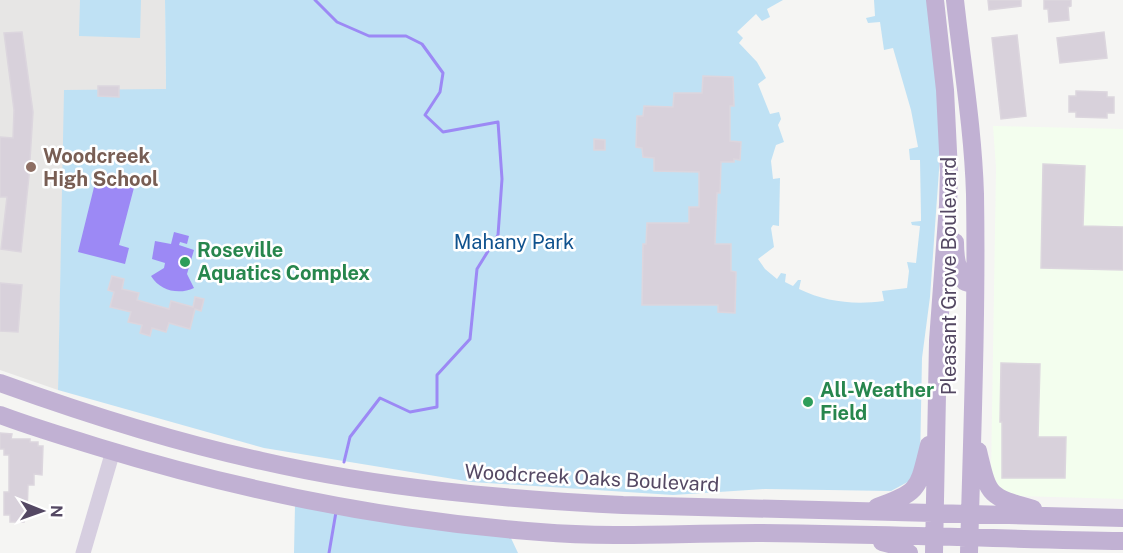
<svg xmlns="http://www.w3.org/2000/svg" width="1123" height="553" font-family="'Public Sans',sans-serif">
	<rect width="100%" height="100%" fill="#f5f5f3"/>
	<path fill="#f3feee" d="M993,126L1123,129V499L1018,496L1003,492L991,474L996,168Z"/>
	<path fill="#e7e6e5" d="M0,0H165L166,90H65L58,390L0,370Z"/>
	<path fill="#bfe1f4" d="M80,0H141L140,38L79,36Z
		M165,0H783L767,9L770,17L762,21L756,14L737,32L743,38L739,43L757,62L766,78L758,84L770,114L779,112L781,119L778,125L784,142L776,145L771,161L773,179L780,178L779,226L773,225L771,228L774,247L758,259L765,269L777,279L781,273L786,274L785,282L793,286L798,280H801L799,289C826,302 854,305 884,301L882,291L907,288L909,271L907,262L916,263L920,226L912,225L911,222L921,221V216L920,160H910L909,149L918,147L911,110L893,48L884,50L880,22L868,23L866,18L875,16L874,0H927L936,70L940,156L930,297L922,358L920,462L915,478L891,491L765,489L673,495L472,482L264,448L58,390L64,90L166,89Z
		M295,505L510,536L518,553H294Z"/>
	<path fill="#9c89f5" d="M98,171L136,180L119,245L129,248L125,264L78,252Z
		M174,232L189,236L187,244L180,242L179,245L194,250L187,274L194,288C179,295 160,291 151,276L164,268L165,263L152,259L155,241L171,244Z"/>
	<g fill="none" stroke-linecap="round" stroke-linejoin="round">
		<path stroke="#9c89f5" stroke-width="3" d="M315,0L337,22L369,36H406L422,44L443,73L440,92L425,115L443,132L498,122L502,179L498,235L477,269L470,339L437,375V407L410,412L380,398L350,437L344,462
			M329,553L336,512"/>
	</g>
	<path fill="#d8d1db" stroke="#dcd6de" stroke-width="1.5" d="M988,0H1021V6L989,10Z
		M1044,0H1071V6L1068,7L1069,20L1049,22L1048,9H1044Z
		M22,32L33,112L29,176L21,252L1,249L7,197H0V137L13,138L14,110L4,33Z
		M1104,32L1107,58L1060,63L1057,38Z
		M1017,35L1026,116L1001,119L992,38Z
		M703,76L733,77L734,106H730V141L741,142L740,160L734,159V162H721L720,193H717L715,244H731V271L736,272L735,313L718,312V305H642L643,244H646L647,223H689V207H699V172L654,171V158L643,157L642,148L636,147L637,116H643L644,106L673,107L674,93H702Z
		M98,86H119V97L98,96Z
		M1076,91L1107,92V97H1114V113H1107V118L1076,117V112H1069V96H1076Z
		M594,139L605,140V150H594Z
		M1043,164L1085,166L1083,226L1123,227V270L1041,268Z
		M112,276L124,279L122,289L139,293L137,300L169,309L171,301L193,307L195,297L204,299L201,311L195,309L190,329L169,323L166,332L152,328L150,336L140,333L142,325L128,322L131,312L110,307L114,292L108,290Z
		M0,283L22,285L18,332L0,331Z
		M1001,363L1040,364L1038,437H1066L1065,478H1002V422H1000Z
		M0,433L12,434L11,439H30V442H38V446H43L42,475L34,474V485H28L27,516L24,515V522H10V515H4V492H9V455H4V449H0Z"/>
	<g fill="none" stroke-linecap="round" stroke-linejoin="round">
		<path stroke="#d6cee0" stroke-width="15" d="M83,553L113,451"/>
		<path stroke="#c1b1d3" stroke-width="18" d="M955,0C962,64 973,129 975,194C977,314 972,434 969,553
			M955,242C955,258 957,269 965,282L975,285
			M0,383C86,414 173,442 262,461C380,488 502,499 623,505L1123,518
			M0,415C32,427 65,437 98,447C242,491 390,521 540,532C612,538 685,533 757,533C879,534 1001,539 1123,541
			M978,451C989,496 987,496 1033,509
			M877,507C921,492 918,488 929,445
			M882,542L897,546L909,553
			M934,553L938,341L948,205L949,172L945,90L935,0"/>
	</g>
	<circle fill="#8d6e63" stroke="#fff" stroke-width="2" cx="31" cy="167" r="6"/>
	<g fill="#2e9e5b" stroke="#fff" stroke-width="2">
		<circle cx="185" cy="262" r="6"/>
		<circle cx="808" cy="402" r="6"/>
	</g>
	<g text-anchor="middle" stroke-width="5" stroke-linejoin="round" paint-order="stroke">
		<g font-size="20" font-weight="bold" fill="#785e54" stroke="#fff" text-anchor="start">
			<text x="43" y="163">Woodcreek<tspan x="43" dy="23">High School</tspan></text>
		</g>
		<g font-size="20" fill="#0f528e" stroke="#fff">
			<text x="514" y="249">Mahany Park</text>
		</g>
		<g font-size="20" font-weight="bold" fill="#27864d" stroke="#fff" text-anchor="start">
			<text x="197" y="257">Roseville<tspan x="197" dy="23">Aquatics Complex</tspan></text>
			<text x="820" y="397">All-Weather<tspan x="820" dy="23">Field</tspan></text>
		</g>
		<g font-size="20" fill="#544863" stroke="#fff">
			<text transform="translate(949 276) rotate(-90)" y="7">Pleasant Grove Boulevard</text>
			<text transform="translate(592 478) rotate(3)" y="7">Woodcreek Oaks Boulevard</text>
		</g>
	</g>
	<g transform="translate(42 511) rotate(91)" stroke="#ffffff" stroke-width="4.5" paint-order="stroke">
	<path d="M0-4.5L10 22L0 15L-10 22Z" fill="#544863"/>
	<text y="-9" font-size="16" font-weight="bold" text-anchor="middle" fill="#544863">N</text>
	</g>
</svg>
